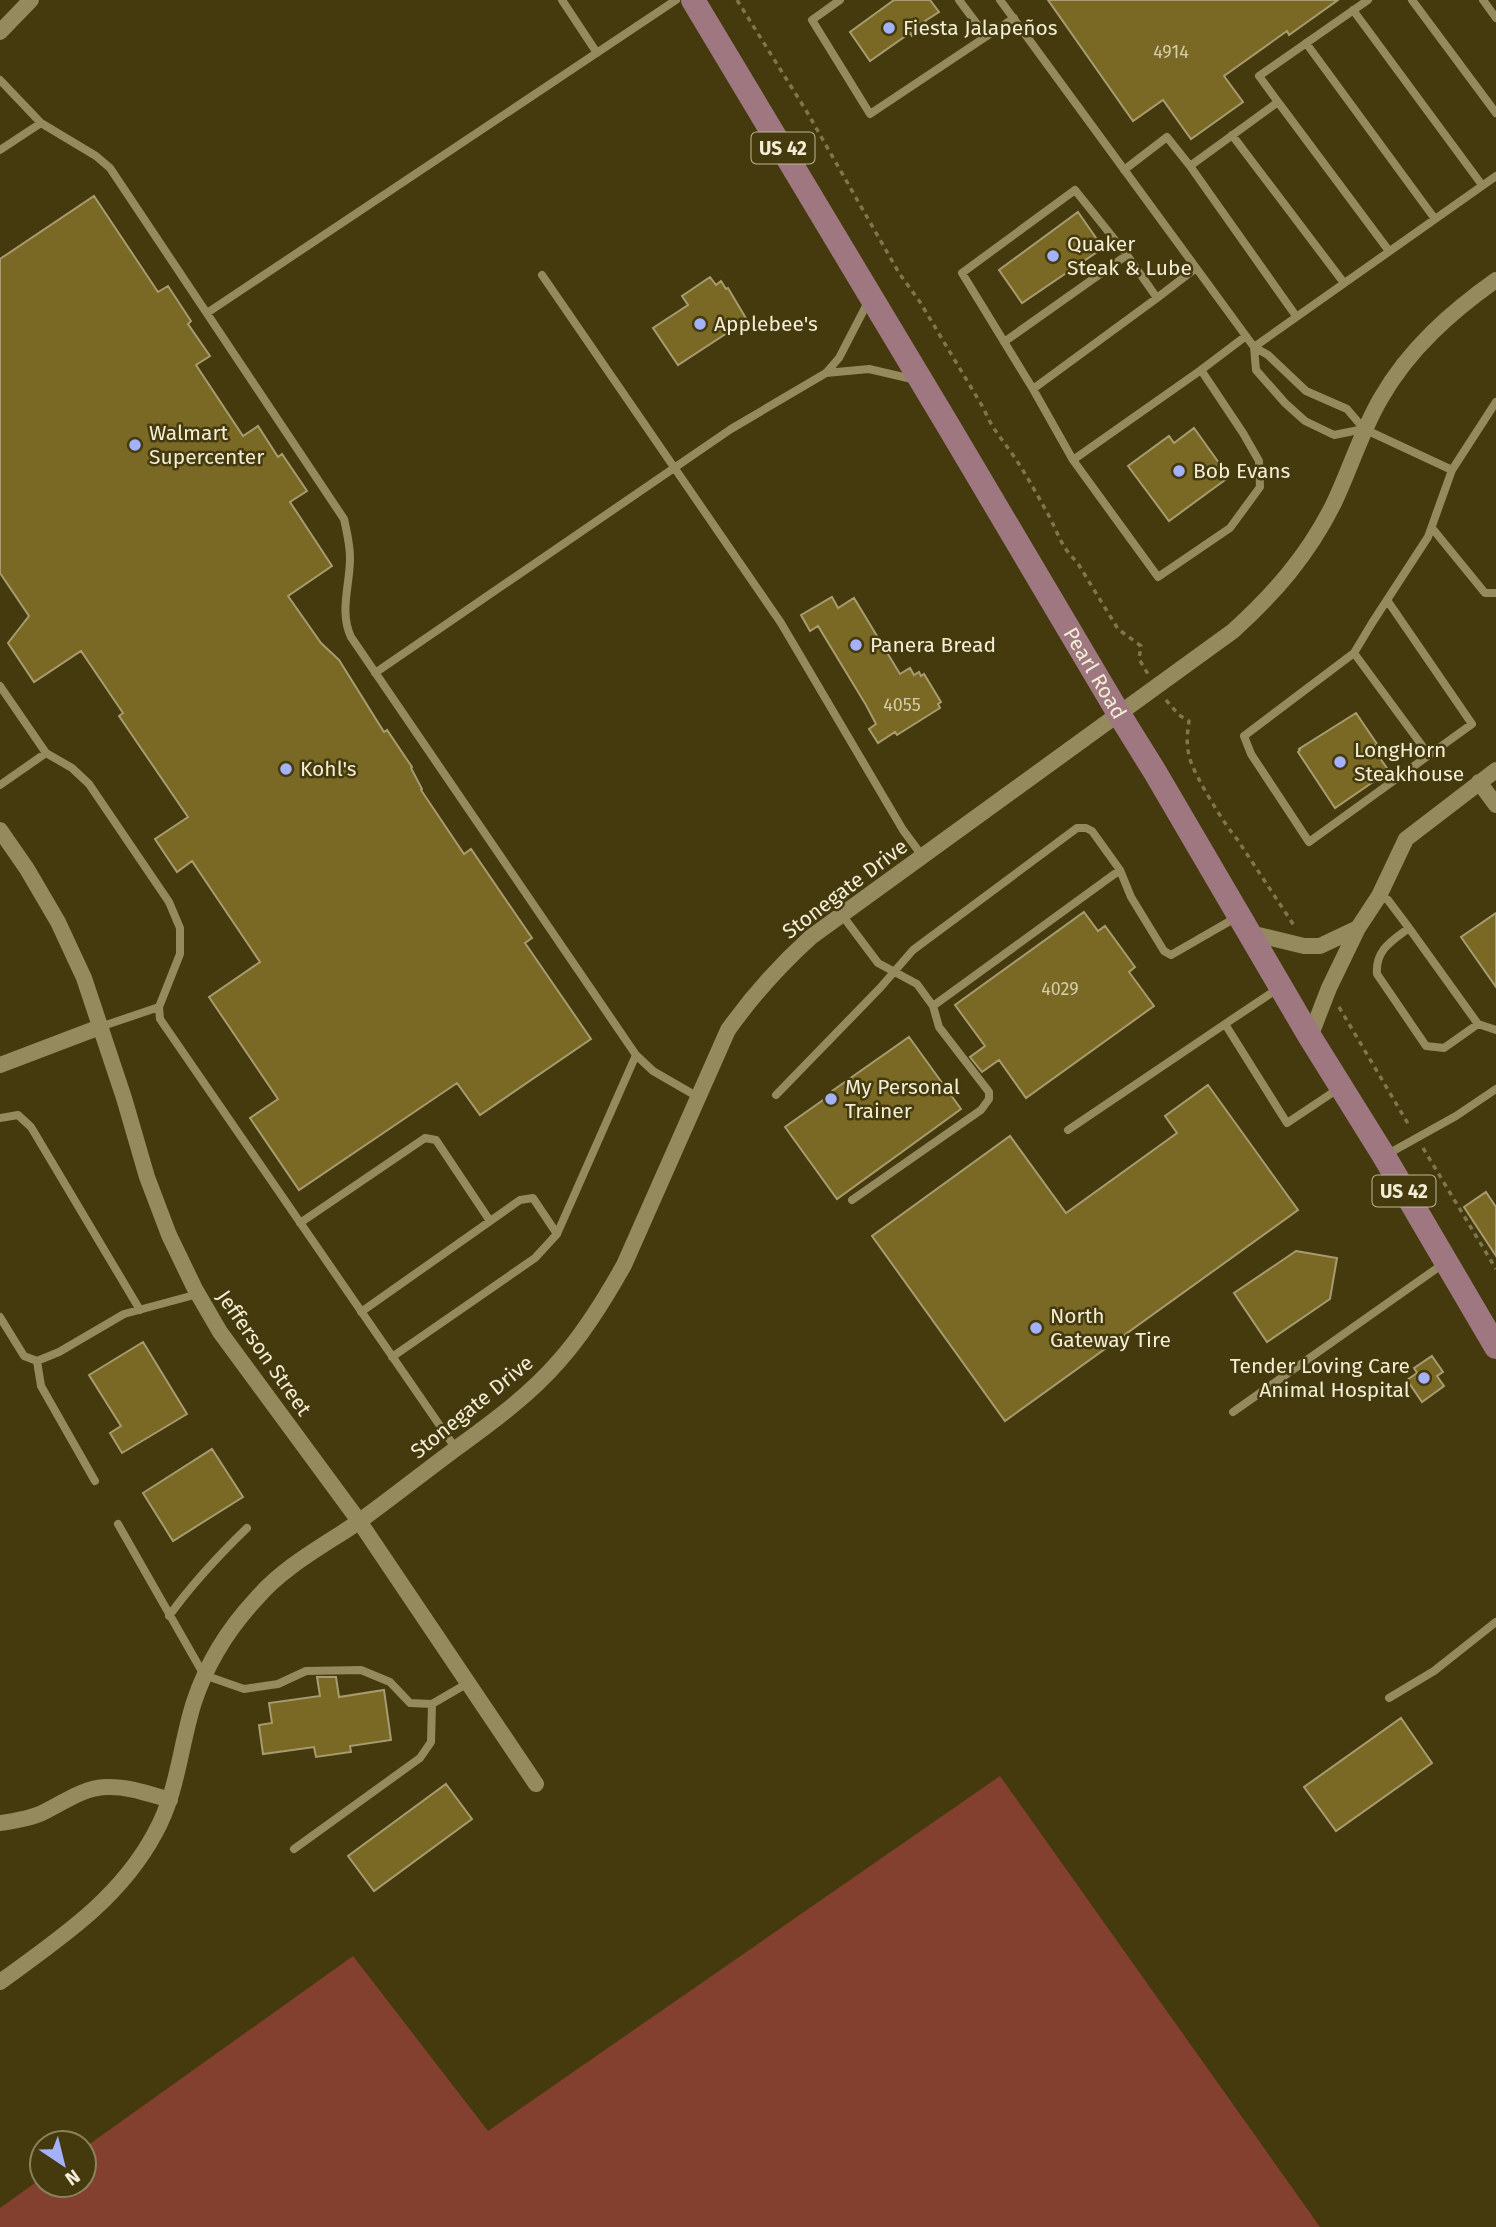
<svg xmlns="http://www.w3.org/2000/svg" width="1496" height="2227" font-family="'Fira Sans',sans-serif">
	<rect width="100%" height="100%" fill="#443a0d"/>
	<path fill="#83402f" d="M1000,1776L1320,2227H0V2208L42,2178V2185H84V2148L353,1956L488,2131Z"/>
	<path fill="#796924" stroke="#a79b6f" stroke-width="2" d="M894,0H930L939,12L925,21L928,25L912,36L910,33L870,61L850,32Z
		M1048,0H1338L1289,35L1287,31L1224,76L1243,102L1191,139L1163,100L1133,121Z
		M94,196L158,292L168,286L191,321L188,324L210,356L196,365L243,436L258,426L278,457L282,454L307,491L290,502L332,566L288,596L321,643L339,660L384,732L387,730L412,767L411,768L422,789L421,790L464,854L471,849L532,938L525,943L591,1039L480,1115L457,1083L299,1190L250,1118L278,1099L209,997L260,962L192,861L177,872L155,839L188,817L119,716L123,713L81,651L34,682L8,643L29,616L0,573V259Z
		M1078,212L1103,248L1022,303L999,270Z
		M710,277L716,285L721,281L726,289L728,288L747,320L678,365L653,328L688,305L682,296Z
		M1194,428L1229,477L1169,521L1128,466L1169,436L1174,443Z
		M832,597L838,608L854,598L900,674L910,668L914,675L919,672L921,676L924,674L941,702L938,704L940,708L897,735L895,732L878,743L869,729L876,724L866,705L818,626L810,631L801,615Z
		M1356,713L1377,744L1372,747L1389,771L1335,808L1298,752L1300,750L1299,749Z
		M1084,912L1098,931L1105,926L1135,967L1129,972L1154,1006L1026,1098L999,1060L982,1072L970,1057L985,1046L955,1005Z
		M1496,913V987L1461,937Z
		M909,1037L961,1109L837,1199L785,1127L833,1093L832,1091Z
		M1208,1085L1298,1210L1005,1421L872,1236L1010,1136L1066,1213L1177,1133L1165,1116Z
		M1486,1192L1496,1207V1256L1464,1207Z
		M1296,1251L1337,1258L1330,1299L1267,1342L1234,1293Z
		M143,1342L187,1414L122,1453L110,1433L121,1426L89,1375Z
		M1432,1356L1443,1372L1437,1376L1444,1386L1422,1402L1407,1380L1417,1373L1414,1368Z
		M212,1449L243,1497L173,1541L143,1493Z
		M317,1677H336L339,1697L384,1690L391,1740L350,1746L351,1752L316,1757L314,1747L263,1754L259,1725L272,1723L269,1703L320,1696Z
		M1401,1718L1432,1763L1336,1831L1304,1787Z
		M446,1784L472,1819L374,1891L348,1856Z"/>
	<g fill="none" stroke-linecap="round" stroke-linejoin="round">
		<path stroke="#7e7650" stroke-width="3.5" stroke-dasharray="5 5" stroke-linecap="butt" d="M737,0L807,112L899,273L920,302L984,409C992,429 1002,439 1013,455C1026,474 1038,496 1049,516C1059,535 1061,547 1077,562L1118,629L1141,646L1139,659L1148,674
			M1166,700L1179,715L1189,721C1187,734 1186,746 1190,759C1194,775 1226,827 1237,839L1295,927
			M1339,1007L1410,1127
			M1423,1148L1496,1269"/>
		<path stroke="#95895e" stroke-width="8" d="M562,0L597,53
			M840,0L812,20L870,114L1014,18
			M959,0L986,36
			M1000,0L1254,347L1496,176
			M1412,0L1496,113
			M1483,0L1496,18
			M1353,10L1482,185
			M1306,43L1435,219
			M0,80L41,123L96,156L110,168L344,519C347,532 350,545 350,558C350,586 339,611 351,637L636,1055L653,1071L698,1097
			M1278,102L1389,251
			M1232,135L1344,283
			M0,150L41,123
			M1190,166L1296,316
			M1124,170L1167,137L1190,166L1278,102L1259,76L1368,0
			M542,275L781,623L903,830L923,857
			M1157,298L1033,389L962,273L1075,190L1127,255L1157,298L1196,268
			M207,313L676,0
			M1004,342L1127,255
			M1254,347L1268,355L1306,391L1347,409L1364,429L1452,470
			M1254,347L1256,370L1285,403L1305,421L1334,435L1364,429
			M826,373L869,369L912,379
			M1033,389L1073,460L1158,577L1230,528L1260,487L1259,461L1243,433L1201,370L1246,336
			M1073,460L1201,370
			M1432,528L1485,593H1496
			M1387,600L1472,724L1309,842L1251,754L1244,736L1354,653L1372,623L1428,537L1452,470L1496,402
			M1354,653L1429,755
			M375,673L731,429L826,373L839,358L868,302
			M0,686L46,753L72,768L89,784L169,902L180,928V954L159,1007L160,1019L456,1449
			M0,785L46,753
			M1379,896L1388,900L1409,928L1478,1024L1496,1030
			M842,915L878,963L917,984L933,1006L939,1027L989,1092V1099L981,1110L852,1200
			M1409,928C1392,941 1375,950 1377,974L1426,1046L1444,1048L1478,1024
			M1279,988L1225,1024L1287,1123L1338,1089
			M933,1006L1120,870
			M100,1027L159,1007
			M776,1095L880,988L913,950L1077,828H1086L1092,831L1120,870L1131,897L1164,951L1171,955L1237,917
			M0,1118L18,1115L31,1127L140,1310
			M1068,1130L1225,1024
			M1386,1155L1456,1116L1496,1089
			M300,1223L425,1138L436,1140L490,1221
			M361,1312L520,1200L533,1198L557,1234
			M0,1317L24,1356L37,1361L59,1352L124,1314L198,1294
			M392,1357L535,1258L557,1234L636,1055
			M37,1361L41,1386L95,1481
			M1233,1412L1443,1264
			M118,1524L204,1675L244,1689L278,1684L306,1671L361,1670L390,1682L410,1703L432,1704L468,1683
			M169,1616C192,1584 218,1556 247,1528
			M1389,1698L1434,1671L1496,1622
			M294,1849L420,1758L431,1742L432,1704"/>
		<path stroke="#95895e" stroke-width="16" d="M0,32L31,0
			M1479,782L1496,805
			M0,830L27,869L58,922L84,978L124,1098L147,1177L169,1235L195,1289L220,1332L359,1521L536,1784
			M1250,933L1304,946H1320L1358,928
			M1310,1037L1329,988L1358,928L1379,896L1406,839L1496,770
			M0,1065L100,1027
			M0,1823C14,1821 29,1819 42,1813C63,1803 82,1788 106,1787C128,1786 149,1794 170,1800
			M0,1982C59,1939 120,1899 155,1833C178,1792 180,1746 194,1702C207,1663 228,1629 256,1599C283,1567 323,1546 357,1523C389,1500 419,1476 450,1453C488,1425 528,1397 559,1361C585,1332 605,1299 624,1265L728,1030C753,995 780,965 811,937L1233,631C1274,594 1308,555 1333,505C1350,470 1361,432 1381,398C1409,349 1451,312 1496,280"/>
		<path stroke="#9e7780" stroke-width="24" id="s1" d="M693,0L949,427L1119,714L1155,772L1310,1037L1384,1156L1496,1347"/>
	</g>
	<g fill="#a4b2fc" stroke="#443a0d" stroke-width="2.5">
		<circle cx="889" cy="28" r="7"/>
		<circle cx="1053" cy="256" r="7"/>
		<circle cx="700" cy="324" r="7"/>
		<circle cx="135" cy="445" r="7"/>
		<circle cx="1179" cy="471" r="7"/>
		<circle cx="856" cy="645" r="7"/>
		<circle cx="1340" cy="762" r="7"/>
		<circle cx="286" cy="769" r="7"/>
		<circle cx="831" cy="1099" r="7"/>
		<circle cx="1036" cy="1328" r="7"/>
		<circle cx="1424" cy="1378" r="7"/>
	</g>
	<g text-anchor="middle" stroke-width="5" stroke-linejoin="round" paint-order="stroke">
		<g font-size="18" fill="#d4ccaa">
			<text x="1171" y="58">4914</text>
			<text x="902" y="711">4055</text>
			<text x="1060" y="995">4029</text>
		</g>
		<g fill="#443a0d" stroke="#beb79a" stroke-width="2">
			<rect x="751.5" y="132.5" width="63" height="31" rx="5"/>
			<rect x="1372.5" y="1175.5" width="63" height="31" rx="5"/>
		</g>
		<g font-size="19" font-weight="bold" fill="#f3edd6">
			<text x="783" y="155">US 42</text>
			<text x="1404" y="1198">US 42</text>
		</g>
		<g font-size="21" fill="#f3edd6" stroke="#443a0d" text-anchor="start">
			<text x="903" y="35">Fiesta Jalapeños</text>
			<text x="1067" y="251">Quaker<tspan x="1067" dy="24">Steak &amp; Lube</tspan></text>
			<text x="714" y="331">Applebee's</text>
			<text x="149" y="440">Walmart<tspan x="149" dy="24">Supercenter</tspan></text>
			<text x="1193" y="478">Bob Evans</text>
			<text x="870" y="652">Panera Bread</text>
			<text x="1354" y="757">LongHorn<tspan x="1354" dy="24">Steakhouse</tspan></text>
			<text x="300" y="776">Kohl's</text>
			<text x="845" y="1094">My Personal<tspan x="845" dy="24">Trainer</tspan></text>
			<text x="1050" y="1323">North<tspan x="1050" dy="24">Gateway Tire</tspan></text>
			<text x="1410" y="1373" text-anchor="end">Tender Loving Care<tspan x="1410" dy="24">Animal Hospital</tspan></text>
		</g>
		<g font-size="21" fill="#f3edd6" stroke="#443a0d">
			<text dy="7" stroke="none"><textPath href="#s1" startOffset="784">Pearl Road</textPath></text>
			<text transform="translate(845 889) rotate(-37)" y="7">Stonegate Drive</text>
			<text transform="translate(264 1353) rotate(55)" y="7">Jefferson Street</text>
			<text transform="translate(472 1407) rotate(-39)" y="7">Stonegate Drive</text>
		</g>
	</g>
	<g transform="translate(63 2164) rotate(145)"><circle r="33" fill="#443a0d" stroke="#8a825d" stroke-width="2"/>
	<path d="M0-5L12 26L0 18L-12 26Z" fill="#a4b2fc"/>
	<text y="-10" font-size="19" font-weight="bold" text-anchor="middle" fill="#f3edd6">N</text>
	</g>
</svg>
